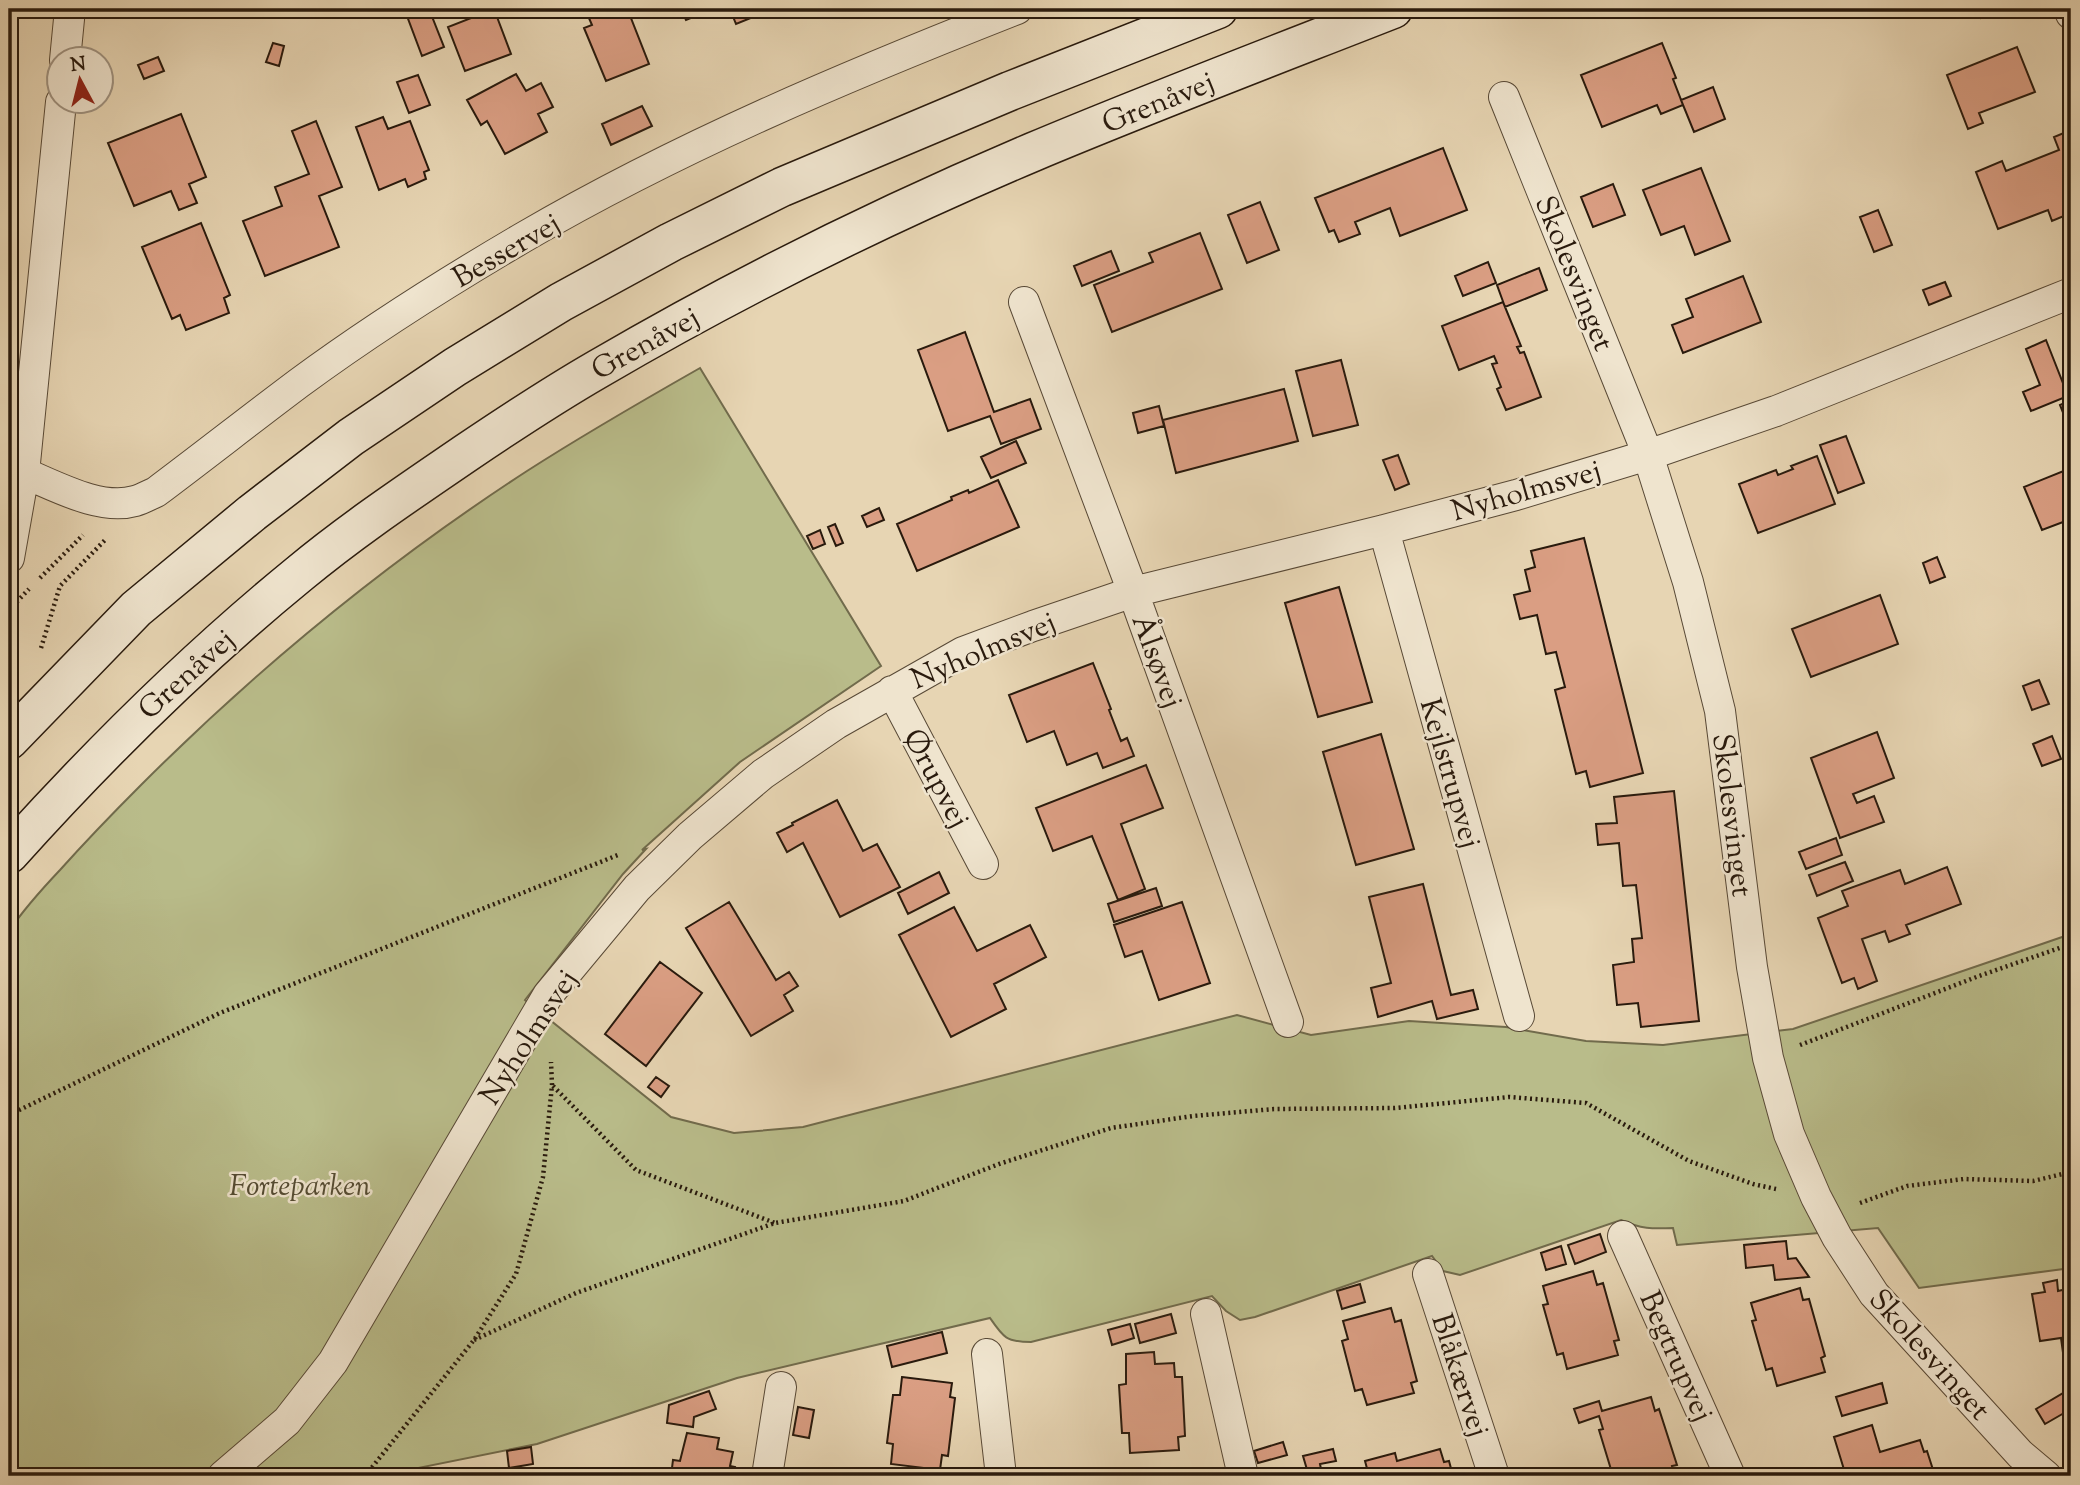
<svg xmlns="http://www.w3.org/2000/svg" width="2080" height="1485" font-family="'Sorts Mill Goudy',serif">
	<rect width="100%" height="100%" fill="#e7d5b3"/>
	<filter id="stains"><feTurbulence type="fractalNoise" baseFrequency=".00286" numOctaves="4"/><feColorMatrix values="0 0 0 0 .2 0 0 0 0 .09 0 0 0 0 .02 0 0 0 .5 -.17"/></filter>
	<radialGradient id="worn" r=".72"><stop offset=".6" stop-color="#630" stop-opacity="0"/><stop offset="1" stop-color="#630" stop-opacity=".3"/></radialGradient>
	<path fill="#b9bc8a" stroke="#716b4c" stroke-width="2" d="M700,368L881,666L740,762L642,850L646,849L623,874L525,1000L671,1117L734,1133L803,1127L1237,1015L1311,1035L1409,1021L1506,1027L1586,1041L1663,1045L1793,1029L2071,934V1268L1919,1288L1878,1228L1677,1245L1673,1228C1652,1229 1641,1229 1621,1220L1460,1275L1443,1271L1432,1256L1255,1317L1240,1320L1226,1311L1212,1296L1031,1342C1006,1342 1003,1337 990,1318L737,1378L537,1444L393,1473L392,1476H9V931C24,909 42,889 60,870C86,841 113,813 141,785C258,668 387,562 527,471C583,435 642,401 700,368Z"/>
	<path fill="#da9e83" stroke="#291a0d" stroke-width="2" d="M425,9H429L444,47L422,56L407,16Z
		M494,9L511,54L465,71L448,27Z
		M585,9H633L634,11L629,13L649,64L606,81L584,28L592,25Z
		M681,9H713L686,20Z
		M730,9H773L736,24Z
		M1977,9H2004L1981,18Z
		M273,43L284,46L279,66L266,62Z
		M1662,43L1676,78L1673,79L1683,105L1661,114L1657,105L1602,127L1581,75Z
		M2017,47L2035,92L1979,113L1983,123L1968,129L1947,75Z
		M158,57L164,71L144,79L138,65Z
		M516,74L526,91L541,83L553,107L538,114L547,132L505,154L487,121L481,125L467,100Z
		M418,75L430,105L409,113L397,82Z
		M1713,87L1725,119L1694,132L1681,100Z
		M642,106L652,126L611,145L602,124Z
		M181,114L206,177L189,184L197,203L179,210L171,191L134,206L108,143Z
		M383,117L388,129L410,121L429,170L424,172L426,179L408,187L405,179L379,190L356,127Z
		M316,121L342,187L319,196L339,247L265,276L243,221L282,206L275,187L309,174L292,131Z
		M2071,130V213L2052,221L2048,210L1998,229L1976,172L2002,161L2006,171L2059,150L2054,137Z
		M1443,148L1467,210L1400,236L1390,208L1355,222L1360,234L1339,242L1334,230L1329,232L1315,198Z
		M1701,168L1730,241L1695,255L1684,226L1661,235L1643,190Z
		M1613,184L1625,215L1593,227L1581,197Z
		M1260,202L1279,250L1247,263L1228,215Z
		M1878,210L1892,245L1874,252L1860,217Z
		M201,223L230,295L224,298L229,313L186,330L180,315L172,319L142,247Z
		M1200,233L1222,289L1112,332L1094,285L1153,262L1149,253Z
		M1111,251L1119,271L1082,286L1074,266Z
		M1488,262L1496,283L1463,296L1455,276Z
		M1539,268L1547,290L1505,307L1497,285Z
		M1743,276L1761,322L1683,353L1672,325L1693,317L1686,299Z
		M1945,282L1951,296L1929,305L1923,290Z
		M1503,302L1521,346L1517,347L1520,353L1524,352L1541,397L1506,410L1497,389L1501,387L1492,364L1497,363L1494,356L1459,370L1442,326Z
		M965,332L994,412L1030,399L1041,429L1001,444L990,416L948,431L918,350Z
		M2046,340L2068,396L2031,411L2023,392L2040,385L2026,349Z
		M1341,360L1358,425L1313,436L1296,371Z
		M1284,389L1298,441L1176,473L1163,420Z
		M2071,400V433L2060,405Z
		M1159,406L1164,426L1138,433L1133,413Z
		M1846,436L1864,483L1838,493L1820,445Z
		M1016,441L1026,463L991,478L981,457Z
		M1398,455L1409,484L1395,490L1383,460Z
		M1817,456L1835,504L1758,533L1739,484L1776,470L1778,475L1793,469L1791,466Z
		M2071,468V519L2042,530L2024,487Z
		M998,480L1019,527L917,571L897,524L952,500L951,497L968,490L969,493Z
		M879,508L884,520L867,527L862,516Z
		M835,524L843,543L836,546L828,527Z
		M820,530L825,544L813,549L807,536Z
		M1584,538L1643,773L1590,787L1586,771L1576,774L1555,690L1565,687L1556,652L1546,654L1537,615L1520,619L1514,595L1530,591L1525,570L1535,567L1531,551Z
		M1937,557L1945,577L1930,583L1923,563Z
		M1339,587L1372,702L1318,717L1285,603Z
		M1880,595L1898,644L1811,677L1792,629Z
		M1093,663L1111,709L1109,710L1121,741L1127,738L1134,756L1103,768L1097,753L1067,765L1054,731L1027,742L1009,695Z
		M2039,680L2049,704L2032,710L2023,686Z
		M1877,732L1894,778L1853,794L1857,803L1874,796L1884,822L1840,838L1811,758Z
		M1381,734L1414,849L1356,865L1323,752Z
		M2052,736L2061,759L2042,766L2033,744Z
		M1146,765L1163,808L1121,824L1145,889L1118,900L1092,836L1053,851L1036,808Z
		M1674,791L1699,1021L1641,1027L1638,1003L1617,1005L1613,965L1634,962L1632,939L1642,938L1636,885L1623,886L1619,843L1598,845L1596,824L1617,823L1614,797Z
		M837,800L863,851L877,844L900,887L840,917L803,843L787,852L777,833L793,825L792,823Z
		M1836,838L1842,855L1806,869L1799,852Z
		M1845,862L1853,881L1817,896L1809,875Z
		M1947,867L1961,904L1906,925L1910,934L1889,942L1885,931L1862,939L1877,981L1858,989L1854,978L1842,983L1818,918L1848,906L1842,891L1900,870L1905,884Z
		M939,872L949,893L908,914L898,893Z
		M1423,884L1451,995L1473,990L1478,1009L1437,1019L1432,1001L1378,1017L1371,988L1391,983L1369,897Z
		M1156,888L1162,906L1114,922L1108,904Z
		M729,902L776,980L789,972L798,986L784,995L793,1011L751,1036L686,928Z
		M1182,902L1210,983L1159,1000L1142,951L1125,957L1114,925Z
		M954,907L977,951L1030,925L1046,957L994,984L1006,1009L951,1037L899,935Z
		M660,962L702,993L646,1066L605,1034Z
		M656,1077L669,1086L661,1097L648,1087Z
		M1600,1234L1606,1252L1575,1264L1568,1245Z
		M1786,1241L1788,1259L1796,1258L1809,1277L1775,1280L1773,1265L1746,1268L1744,1245Z
		M1561,1246L1566,1264L1546,1270L1541,1253Z
		M1593,1271L1597,1285L1603,1283L1619,1340L1614,1341L1618,1355L1567,1369L1563,1353L1557,1355L1543,1305L1548,1304L1543,1286Z
		M2057,1280L2058,1291L2071,1288V1358L2064,1360L2061,1338L2040,1341L2032,1294L2045,1292L2043,1283Z
		M1360,1284L1365,1302L1342,1309L1337,1291Z
		M1800,1288L1803,1300L1809,1299L1825,1356L1821,1358L1825,1372L1777,1386L1772,1368L1766,1370L1752,1321L1756,1320L1751,1303Z
		M1391,1308L1395,1322L1401,1320L1417,1381L1411,1383L1414,1393L1367,1405L1362,1389L1355,1391L1342,1341L1348,1339L1343,1321Z
		M1171,1314L1176,1333L1140,1343L1135,1324Z
		M1130,1324L1134,1338L1112,1345L1108,1330Z
		M942,1332L947,1353L892,1367L887,1346Z
		M1154,1352L1155,1364L1174,1363L1175,1377H1182L1185,1436L1178,1437L1179,1450L1130,1453L1129,1433H1122L1119,1385L1126,1384V1354Z
		M902,1377L952,1383L950,1397L955,1398L948,1456L942,1455L940,1470L891,1464L893,1444L887,1443L893,1395H900Z
		M1882,1383L1887,1403L1842,1416L1836,1397Z
		M709,1391L716,1409L694,1417L693,1427L667,1423L669,1405Z
		M2065,1392L2071,1403V1409L2045,1424L2036,1409Z
		M1651,1397L1655,1411L1659,1409L1677,1465L1672,1466L1675,1476H1613L1599,1430L1603,1429L1599,1416L1579,1423L1574,1409L1599,1401L1602,1411Z
		M798,1407L814,1410L809,1438L793,1435Z
		M1872,1425L1880,1452L1920,1440L1924,1452L1927,1451L1935,1476H1846L1834,1437Z
		M687,1433L719,1438L717,1449L733,1452L730,1466L735,1467L733,1476H671L673,1460L680,1461Z
		M1283,1442L1287,1455L1258,1463L1254,1451Z
		M531,1447L533,1464L509,1468L507,1451Z
		M1333,1449L1336,1461L1320,1464L1321,1469L1308,1473L1303,1456Z
		M1440,1449L1444,1462L1449,1461L1453,1476H1369L1365,1461L1395,1453L1397,1461Z"/>
	<g fill="none" stroke-linecap="round" stroke-linejoin="round">
		<g stroke="#584936" stroke-width="32">
			<path id="minor" d="M2069,9L2071,14
				M65,60L70,9
				M1504,97L1648,455L1688,582L1720,711L1752,967L1768,1058L1789,1134L1816,1197L1837,1237L1874,1294L2020,1454L2046,1476
				M1024,302L1133,592L1288,1022
				M24,473C56,486 100,511 135,501C142,499 149,495 156,492C204,456 251,419 299,383C371,330 447,282 524,237C680,146 849,75 1017,9
				M1384,530L1519,1016
				M9,558L24,473L61,102
				M892,691L983,864
				M1623,1236L1730,1476
				M1428,1274L1494,1476
				M1206,1314L1243,1476
				M987,1354L1001,1476
				M223,1476L287,1421L333,1362L548,995L637,888L690,836L763,774L836,724L963,652L1033,626L1133,592L1384,530L1516,495L1648,455L1776,411L2071,293
				M767,1476L781,1387"/>
		</g>
		<g stroke="#291a0d" stroke-width="41">
			<path id="secondary" d="M9,740L136,609L252,513L351,437L455,367L561,302L671,242L782,187L1010,91L1218,9
				M9,854C99,754 195,659 299,574C352,530 409,492 466,453C509,424 553,395 598,369C738,287 884,215 1033,152C1152,102 1273,56 1393,9"/>
		</g>
		<path stroke="#291a0d" stroke-width="4.5" stroke-dasharray="2 3.5" stroke-linecap="butt" d="M40,578L83,535
			M9,610L29,589
			M41,648L60,586L107,538
			M1800,1045L1979,976L2071,944
			M553,1086L636,1170L775,1223
			M9,1115L220,1013L618,855
			M1860,1203L1907,1186L1964,1179L2033,1181L2071,1172
			M474,1340L576,1293L775,1223L904,1201L999,1164L1111,1128L1193,1116L1274,1109L1395,1108L1509,1097L1586,1103L1689,1161L1753,1184L1776,1189
			M365,1476L474,1340L516,1274L543,1177L552,1085L551,1062"/>
		<use href="#minor" stroke="#efe4ce" stroke-width="30"/>
		<use href="#secondary" stroke="#efe4ce" stroke-width="38"/>
	</g>
	<g text-anchor="middle" stroke-width="5" stroke-linejoin="round" paint-order="stroke">
		<g font-size="30" fill="#291a0d" stroke="#efe4ce">
			<text transform="translate(1158 102) rotate(-22)" y="10">Grenåvej</text>
			<text transform="translate(506 250) rotate(-30)" y="10">Besservej</text>
			<text transform="translate(1575 273) rotate(68)" y="10">Skolesvinget</text>
			<text transform="translate(645 343) rotate(-29)" y="10">Grenåvej</text>
			<text transform="translate(1526 490) rotate(-16)" y="10">Nyholmsvej</text>
			<text transform="translate(983 650) rotate(-23)" y="10">Nyholmsvej</text>
			<text transform="translate(1158 661) rotate(70)" y="10">Ålsøvej</text>
			<text transform="translate(186 674) rotate(-42)" y="10">Grenåvej</text>
			<text transform="translate(1451 773) rotate(74)" y="10">Kejlstrupvej</text>
			<text transform="translate(937 778) rotate(62)" y="10">Ørupvej</text>
			<text transform="translate(1733 815) rotate(83)" y="10">Skolesvinget</text>
			<text transform="translate(528 1037) rotate(-57)" y="10">Nyholmsvej</text>
			<text transform="translate(1930 1354) rotate(48)" y="10">Skolesvinget</text>
			<text transform="translate(1677 1356) rotate(66)" y="10">Begtrupvej</text>
			<text transform="translate(1461 1375) rotate(72)" y="10">Blåkærvej</text>
		</g>
		<g font-size="30" font-style="italic" fill="#544b32" stroke="#efe4ce">
			<text x="300" y="1195">Forteparken</text>
		</g>
	</g>
	<rect width="2080" height="1485" fill="none" stroke="#e7d5b3" stroke-width="35"/>
	<rect x="10" y="10" width="2059" height="1464" fill="none" stroke="#291a0d" stroke-width="3.5"/>
	<rect x="18" y="18" width="2045" height="1450" fill="none" stroke="#291a0d" stroke-width="2"/>
	<g transform="translate(80 80) rotate(353)"><circle r="33" fill="#efe4ce" stroke="#a09381" stroke-width="2"/>
	<path d="M0-5L12 26L0 18L-12 26Z" fill="#8f2418"/>
	<text y="-10" font-size="19" font-weight="bold" text-anchor="middle" fill="#291a0d">N</text>
	</g>
	<rect width="100%" height="100%" filter="url(#stains)"/>
	<rect width="100%" height="100%" fill="url(#worn)"/>
</svg>
